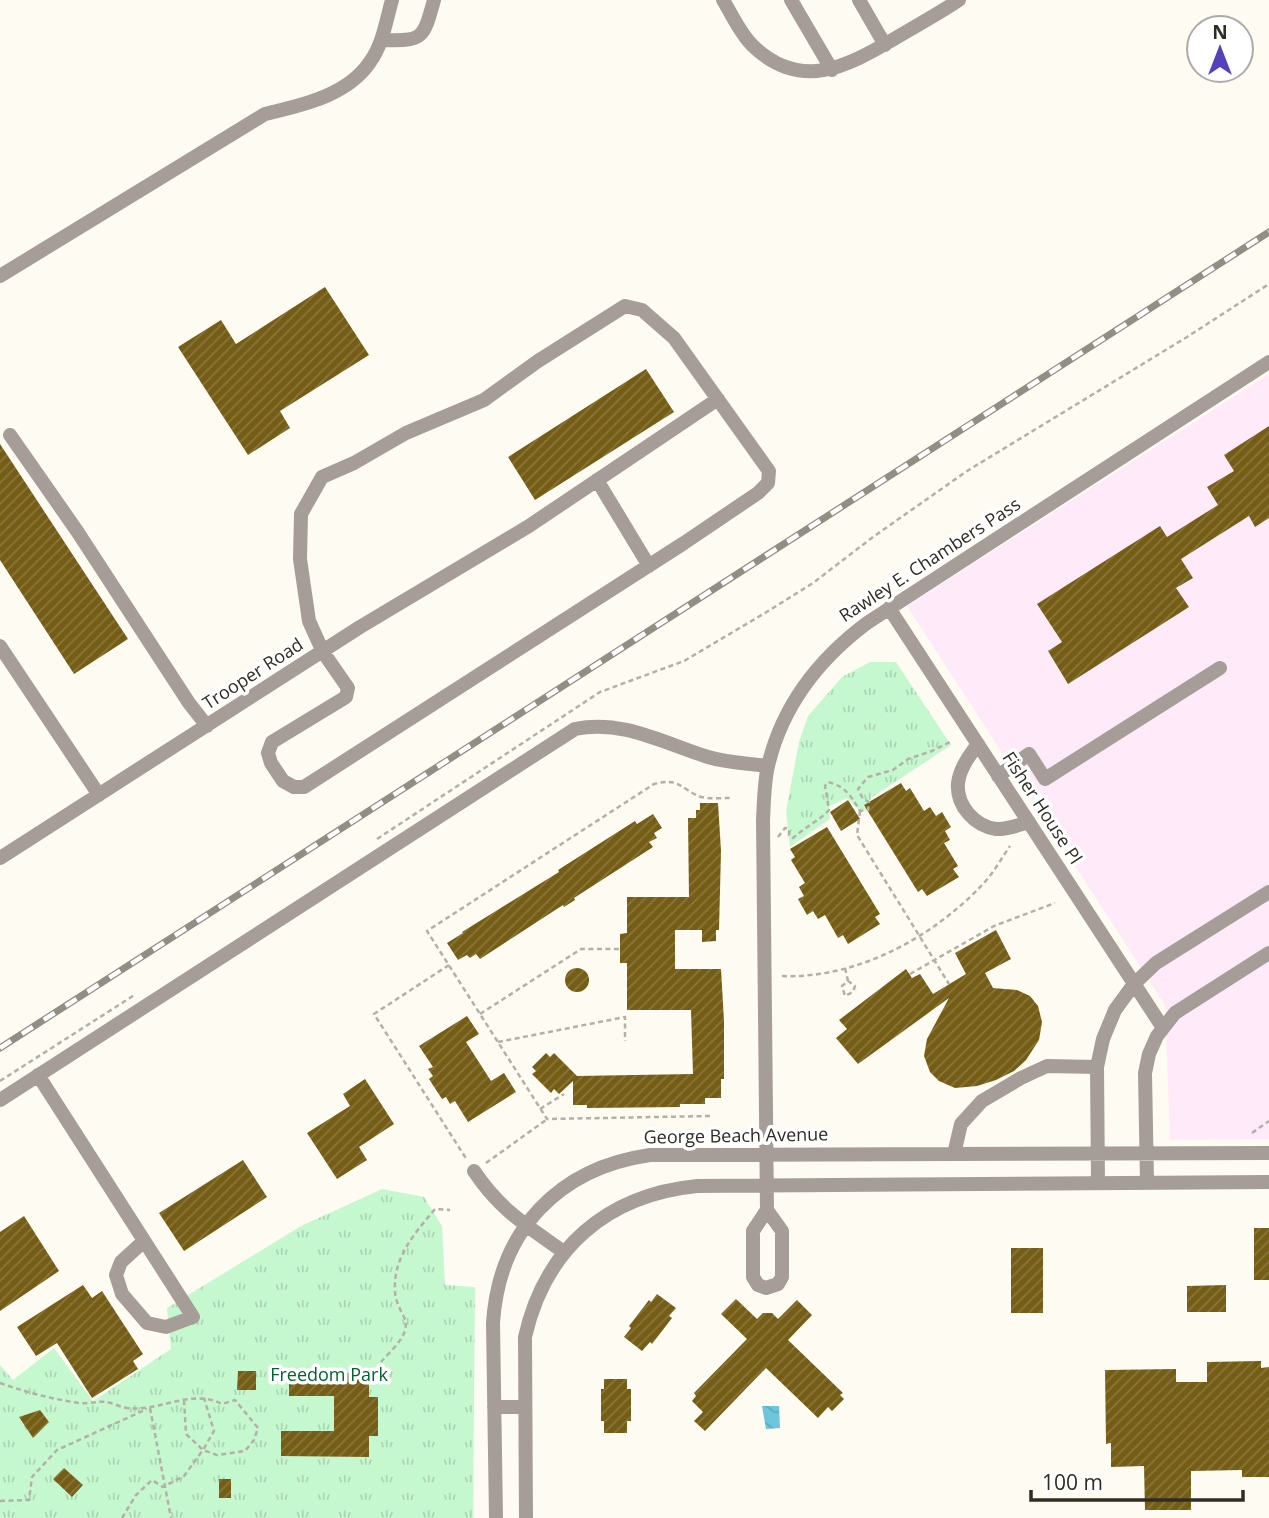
<svg xmlns="http://www.w3.org/2000/svg" width="1269" height="1518" font-family="'Open Sans',sans-serif">
	<defs>
		<pattern id="park-tufts" width="24" height="20" patternUnits="userSpaceOnUse" patternTransform="scale(1.75)"><rect width="24" height="20" fill="#c6f8d0"/><path d="M3 7l-1-3M5 7V3M7 7l1-3M15 17l-1-3M17 17v-4M19 17l1-3" fill="none" stroke="#aad5b2"/></pattern>
		<pattern id="water-waves" width="16" height="10" patternUnits="userSpaceOnUse" patternTransform="scale(1.75)"><rect width="16" height="10" fill="#6dc6dc"/><path d="M0 5q4-4 8 0t8 0" fill="none" stroke="#5faabc"/></pattern>
		<pattern id="building-hatch" width="6" height="6" patternUnits="userSpaceOnUse" patternTransform="scale(1.75)"><rect width="6" height="6" fill="#755d15"/><path d="M-1 1l2-2M0 6l6-6M5 7l2-2" fill="none" stroke="#88763f"/></pattern>
	</defs>
	<rect width="100%" height="100%" fill="#fefbf2"/>
	<path fill="#ffeaf9" d="M1269,374V1139L1170,1140L1165,1005L907,606Z"/>
	<path fill="url(#park-tufts)" d="M870,662H896L951,745L871,798L868,810L860,811L847,798L829,806L830,819L790,847L786,811L799,742L808,716L842,677Z
		M382,1189L424,1197L442,1226L445,1285L475,1287L473,1518H0V1365L13,1380L54,1348L93,1401L171,1349L167,1308L301,1226Z"/>
	<path fill="url(#water-waves)" d="M762,1406H779L780,1428L766,1429Z"/>
	<path fill="url(#building-hatch)" d="M325,287L369,355L280,411L290,428L248,455L178,347L221,320L236,344Z
		M646,369L674,412L535,500L508,457Z
		M1269,426V518L1255,527L1249,516L1181,559L1193,578L1176,588L1189,607L1068,684L1048,651L1062,642L1037,604L1160,526L1167,537L1218,505L1207,487L1234,471L1224,455Z
		M0,444L128,639L74,674L0,560Z
		M901,783L906,791L910,788L924,811L930,807L936,816L942,812L951,827L945,831L950,840L944,843L958,866L953,869L959,877L927,896L922,889L918,892L864,805Z
		M848,800L860,819L841,831L830,812Z
		M700,803H718L721,851L719,930H716V941L702,942V930H675V969H721L724,1021V1079H721V1098H705V1104H680V1107L587,1108V1105H573V1081L559,1094L554,1089L551,1093L532,1074L536,1071L532,1067L546,1053L550,1057L554,1053L577,1076L693,1074L691,1010H627V963H620V934L627,933V897H689L688,818H696V810H700Z
		M653,814L662,828L654,833L657,838L649,842L653,847L574,898L575,900L564,907L563,905L480,959L476,954L470,958L467,955L458,960L447,943L463,933L462,932L559,872L558,870L635,821L637,824Z
		M827,827L880,914L875,917L880,924L848,944L843,935L838,938L825,915L818,919L813,911L807,915L798,899L804,896L799,887L805,883L791,860L795,857L790,849Z
		M996,930L1011,959L985,973L993,988L1017,990L1030,996L1038,1006L1042,1022L1039,1040L1026,1060L1014,1071L996,1080L977,1086L955,1088L939,1081L930,1072L924,1056L927,1039L949,998L858,1064L836,1038L847,1029L839,1020L906,969L912,978L920,974L933,994L966,974L955,953Z
		M565 980a12 12 0 1 1 24 0a12 12 0 1 1-24 0Z
		M467,1016L479,1034L466,1042L491,1081L504,1073L516,1092L468,1122L455,1101L450,1104L446,1097L442,1099L429,1079L433,1076L428,1069L433,1067L419,1046Z
		M365,1079L394,1124L359,1147L367,1160L337,1179L307,1133L350,1106L343,1094Z
		M243,1160L267,1197L184,1251L159,1213Z
		M24,1216L59,1271L0,1311V1232Z
		M1254,1228H1269V1280H1254Z
		M1011,1248H1043V1313H1011Z
		M83,1285L92,1298L102,1291L143,1354L133,1361L138,1369L92,1398L57,1343L36,1356L17,1327Z
		M1226,1285V1312H1187V1286Z
		M657,1294L676,1308L669,1316L672,1318L652,1344L650,1342L642,1351L624,1337L631,1328L629,1326L649,1300L651,1302Z
		M736,1299L757,1319L763,1313H772L778,1319L797,1300L812,1315L788,1340L843,1393L840,1395L844,1399L832,1411L828,1407L818,1418L766,1368L705,1431L694,1421L703,1412L692,1401L696,1396L694,1393L747,1339L721,1314Z
		M1261,1361V1368L1269,1367V1477H1242V1470L1191,1471V1510H1145L1144,1466L1111,1467V1443L1106,1444L1105,1370L1176,1369V1382H1207V1362Z
		M238,1371H256V1390H237Z
		M289,1372L357,1373V1377H369V1397H378V1436H369V1457L281,1456V1431H334V1396H289Z
		M604,1379H627V1389H631V1421H627V1433H604V1421H601V1389H604Z
		M40,1410L49,1422L33,1438L19,1417Z
		M64,1468L83,1485L72,1497L53,1479Z
		M219,1479H231V1498H219Z"/>
	<g fill="none" stroke-linecap="round" stroke-linejoin="round">
		<path stroke="#b3b0a7" stroke-width="2.5" stroke-dasharray="5 3.5" stroke-linecap="butt" d="M860,811L857,835L949,984
			M778,837L785,828L789,829V835L793,838C805,827 819,821 829,810L825,786L828,782C845,786 851,796 860,811L868,810L869,802L863,799L858,789L868,777L893,770L908,759L932,751L952,741
			M377,839L600,692L684,661L765,613L813,583L873,537L967,471L1187,337L1269,284
			M449,965L374,1014L467,1160
			M845,968L848,981L842,986L845,996L853,992L855,986L848,981
			M910,974L994,926L1055,903
			M782,976C856,979 932,938 982,885C993,874 1001,859 1010,846
			M480,1014L581,949H620
			M498,1042L625,1017V1041
			M0,1081L136,994
			M540,1109L564,1094
			M710,1116L547,1119L427,931L654,784C680,777 680,789 701,797C709,799 721,798 730,798
			M1252,1133L1269,1121
			M486,1163L546,1120
			M381,1362C391,1350 412,1334 404,1317C400,1309 395,1300 395,1291C393,1257 415,1233 435,1209L450,1210
			M0,1383C25,1392 52,1399 79,1403C88,1404 97,1401 106,1402C113,1403 120,1407 127,1408C160,1412 192,1388 222,1404L235,1400L258,1428L254,1440L245,1451L217,1455L203,1450L214,1431L204,1398
			M150,1408L171,1518
			M0,1501L29,1500L32,1477L57,1450L147,1409
			M122,1518L136,1495L152,1480L163,1487L184,1476L203,1450L186,1434L184,1400"/>
		<path stroke="#a79d98" stroke-width="14" d="M723,0C732,15 740,33 752,45C800,92 846,67 894,39C916,26 938,14 959,0
			M791,0L832,70
			M859,0L885,45
			M381,40C423,41 423,40 434,0
			M0,276L265,114C302,105 347,96 370,62C383,44 386,21 392,0
			M625,306L642,310L674,338L769,471L768,483L758,493L684,543L304,787H294L283,781L271,763L268,753L272,742L346,697L348,688L323,652L309,621L300,559L301,514L322,477L354,463L406,433L484,400L538,361Z
			M10,435L77,531L189,703L207,726
			M597,480L649,566
			M889,608L1163,1028
			M0,646L99,795
			M978,744C969,756 960,768 958,783C956,806 975,826 996,829C1006,830 1019,825 1029,822
			M998,776L1029,754L1045,779L1220,668
			M0,858L360,627L529,526L718,399
			M38,1075L193,1317L166,1327L147,1323L122,1294L116,1275L121,1262L144,1241
			M0,1100L575,729C622,719 663,743 708,757C727,763 748,763 768,766
			M954,1154L961,1124L982,1101L1021,1078L1047,1066L1097,1067
			M474,1171C500,1210 527,1226 564,1252
			M1098,1183L1097,1067L1103,1039L1115,1010L1134,984L1156,963L1269,892
			M1147,1183L1145,1073L1149,1054L1157,1036L1175,1013L1269,953
			M767,1210L782,1231V1277L778,1284L766,1288L758,1285L753,1277V1231L767,1210L763,820C764,802 764,783 768,766C782,706 819,659 867,623L1269,362
			M494,1407H525
			M496,1518L493,1323C499,1230 559,1168 650,1155L1269,1153
			M526,1518L525,1337C545,1249 606,1195 697,1186L1269,1182"/>
		<g stroke="#918e85" stroke-width="7">
			<path id="rail" d="M0,1048L1269,232"/>
		</g>
		<use href="#rail" stroke="#fff" stroke-width="4.5" stroke-dasharray="13" stroke-linecap="butt"/>
	</g>
	<g text-anchor="middle" stroke-width="7" stroke-linejoin="round" paint-order="stroke">
		<g font-size="18" fill="#2f2c23" stroke="#fff">
			<text transform="translate(930 560) rotate(-33)" y="6">Rawley E. Chambers Pass</text>
			<text transform="translate(253 674) rotate(-33)" y="6">Trooper Road</text>
			<text transform="translate(1042 808) rotate(57)" y="6">Fisher House Pl</text>
			<text transform="translate(736 1136) rotate(-1)" y="6">George Beach Avenue</text>
		</g>
		<g font-size="18" fill="#00642c" stroke="#fff">
			<text x="329" y="1381">Freedom Park</text>
		</g>
	</g>
	<g transform="translate(1220 49)"><circle r="33" fill="#ffffff" stroke="#acaba7" stroke-width="2"/>
	<path d="M0-5L12 26L0 18L-12 26Z" fill="#5342ba"/>
	<text y="-10" font-size="19" font-weight="bold" text-anchor="middle" fill="#2f2c23">N</text>
	</g>
	<path d="M1031 1490v10h212v-10" fill="none" stroke="#2f2c23" stroke-width="3.5"/>
	<text x="1042" y="1490" font-size="21" fill="#2f2c23" stroke="#ffffff" stroke-width="5" paint-order="stroke">100 m</text>
</svg>
